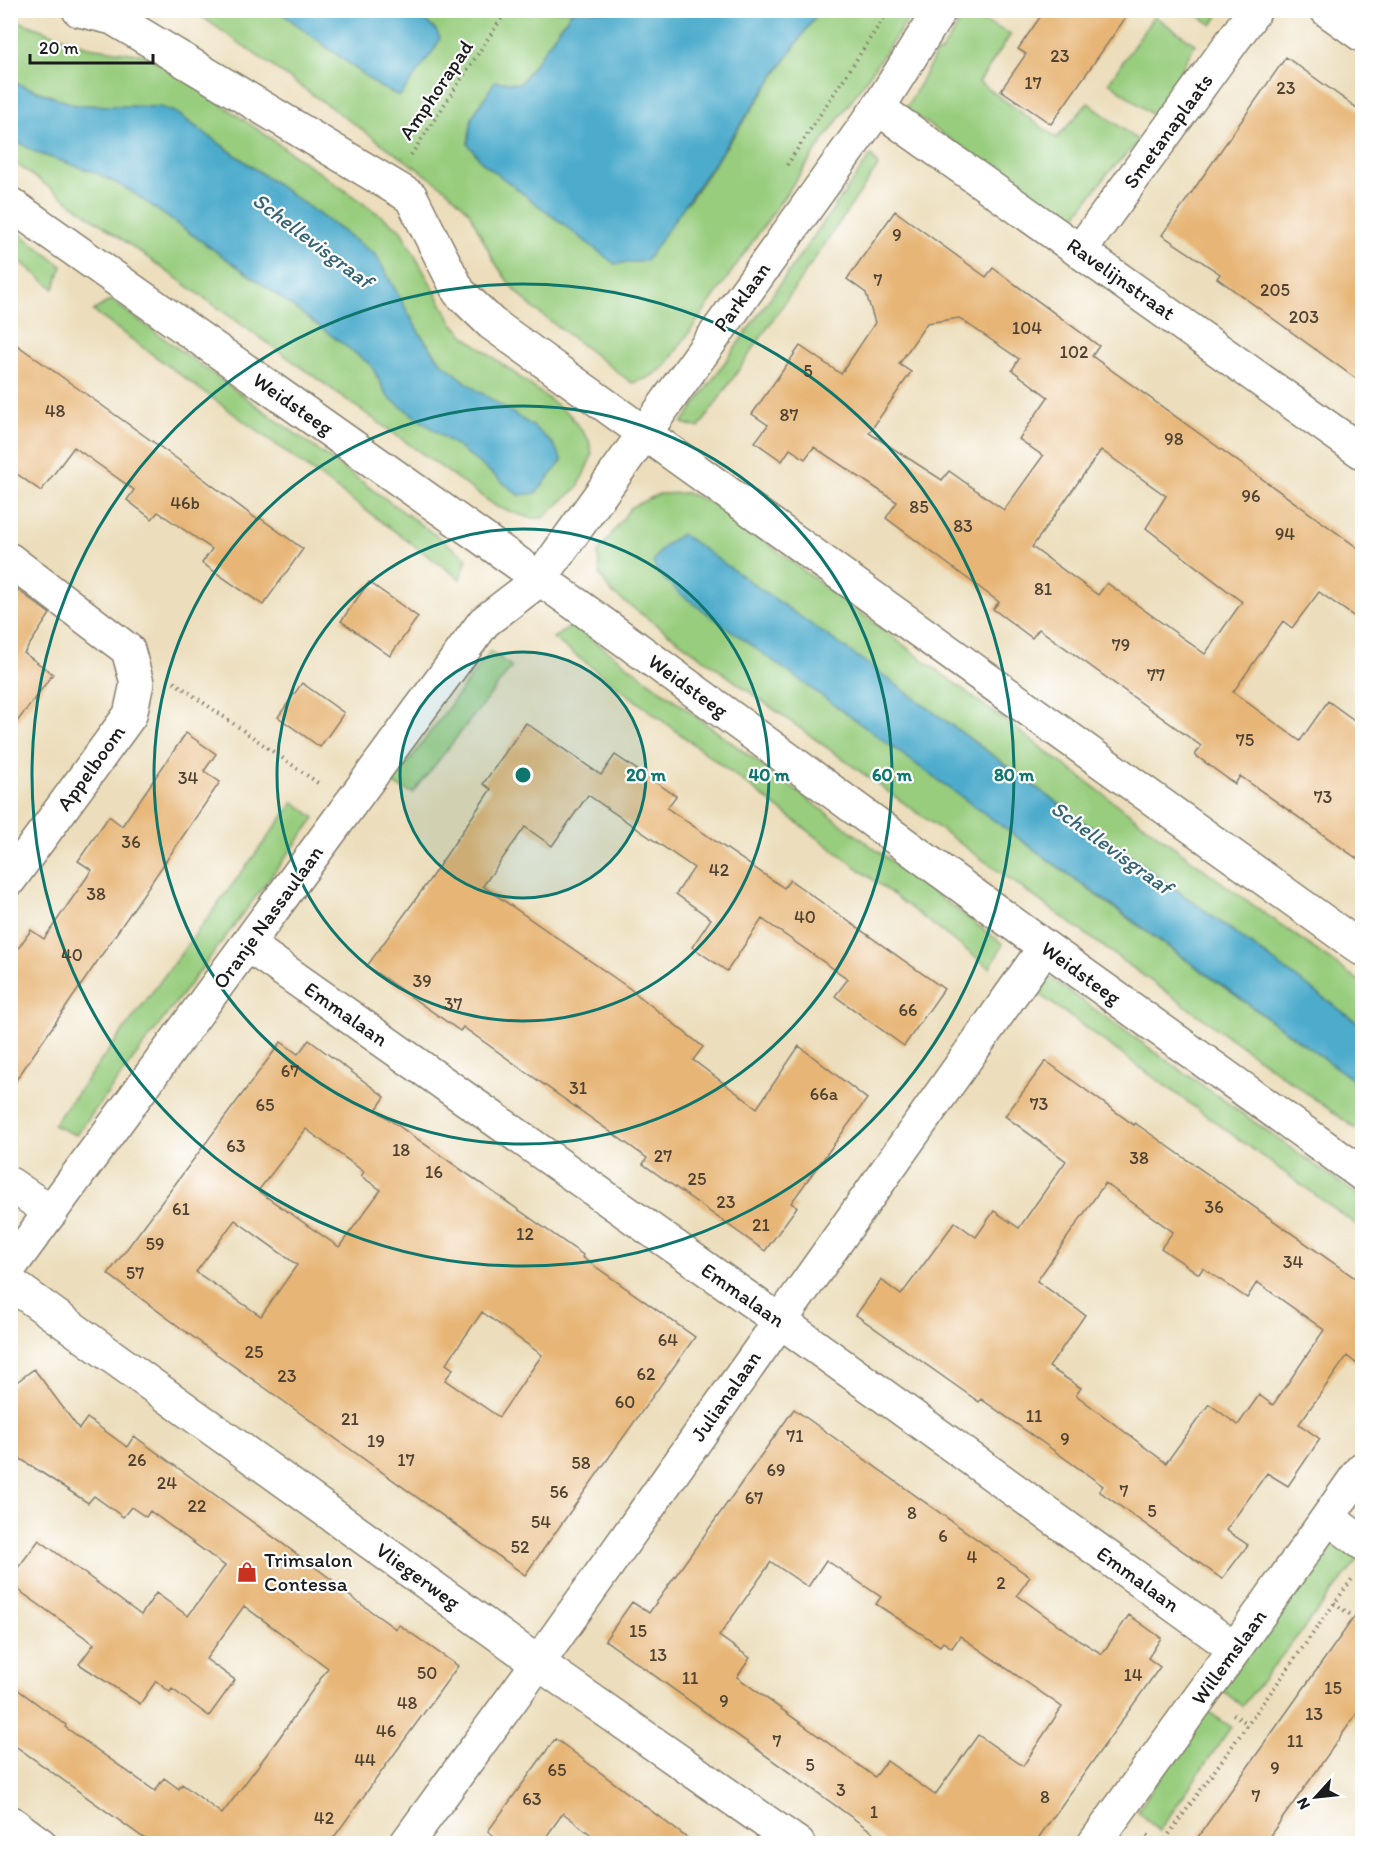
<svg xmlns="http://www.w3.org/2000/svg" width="1373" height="1854" font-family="Itim,sans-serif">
	<rect width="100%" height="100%" fill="#fff"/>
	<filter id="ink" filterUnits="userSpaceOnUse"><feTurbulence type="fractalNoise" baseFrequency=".0167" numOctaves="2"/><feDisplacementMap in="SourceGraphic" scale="12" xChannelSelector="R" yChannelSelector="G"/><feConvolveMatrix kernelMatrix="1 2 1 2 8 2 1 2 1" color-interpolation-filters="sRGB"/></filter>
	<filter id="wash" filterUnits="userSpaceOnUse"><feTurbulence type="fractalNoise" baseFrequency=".008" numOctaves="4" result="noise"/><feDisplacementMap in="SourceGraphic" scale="24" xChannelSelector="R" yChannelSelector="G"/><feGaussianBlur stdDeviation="1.35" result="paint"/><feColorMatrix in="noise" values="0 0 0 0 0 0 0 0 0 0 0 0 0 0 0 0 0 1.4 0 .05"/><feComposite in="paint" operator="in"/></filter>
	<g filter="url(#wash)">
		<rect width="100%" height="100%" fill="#ecdebc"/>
		<path fill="#98cd7e" stroke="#5a744d" stroke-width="1.5" d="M194,11H279L380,87L399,96L436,47L439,38L436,30L413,11H572L520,84L468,144L483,163L615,264L690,200L819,11H914L665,367L648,378L632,383L533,308L511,286L494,261L468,210L446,189Z
			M1191,11H1221L1212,25Z
			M966,13L1011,34L979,82L1057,138L1088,103L1139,141L1108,173L1071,222L906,109L937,52L940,53Z
			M1154,16L1195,44L1155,117L1109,82Z
			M10,18L88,47L145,55L177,73L400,229L452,322L466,337L570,415L589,440L592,455L578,487L543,518H530L497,507L11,160V138L37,153L97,173L129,190L269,289L371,365L388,397L466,453L519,495L475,389L441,362L420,334L376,255L175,112L160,107L75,105L12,82Z
			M871,155L878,166L699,428L682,423Z
			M10,226L62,266L54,289L11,254Z
			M111,300L467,558L460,579L93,311Z
			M686,493L713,503L1228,887L1362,983V1026L868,664L927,771L1123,915L1362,1086V1133L611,592L600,575L598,553L631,507L659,494Z
			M573,625L1003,944L990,968L553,638Z
			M490,651L512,667L413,793L392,784Z
			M294,802L315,818L76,1135L53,1125Z
			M1046,975L1362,1198V1229L1035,991Z
			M1330,1536L1358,1560L1242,1706L1221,1689Z
			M1203,1708L1231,1727L1159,1831L1138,1811Z"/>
		<path fill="#4eaccc" stroke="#356474" stroke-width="1.5" d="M279,11H413L436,30L440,38L436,47L400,96L380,87Z
			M572,11H819L646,261L615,264L483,163L468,144L472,117L495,81L520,84Z
			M10,81L75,105L160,107L175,112L376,255L420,334L441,362L475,389L533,426L554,445L562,461L536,493L519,495L466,453L388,397L371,365L269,289L129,190L97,173L37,153L11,138Z
			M682,534L868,664L1362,1026V1086C1133,923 907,756 679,593L658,573L653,563C659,549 668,542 682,534Z"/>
		<g id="blocks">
			<path fill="#e7b677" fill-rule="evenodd" d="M1045,10H1131L1051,124L1001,90L1026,54L1018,49Z
				M1286,57L1362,112V383L1217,278L1220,274L1162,235Z
				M895,211L986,277L993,268L1099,346L1092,356L1362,551V622L1319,592L1292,628L1283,621L1233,692L1300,741L1328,701L1362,726V862L1240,776L1235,784L1195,755L1201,746L1039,629L1032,638L993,609L999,602L886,518L897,502L814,447L805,459L790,449L782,461L755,442L768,425L752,414L800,346L841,374L875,323L866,293L847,279ZM959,318L1019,359L1012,370L1048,397L1019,439L1043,456L1004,510L949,471L942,480L869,433L911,372L899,364L927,323ZM1101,450L1166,496L1146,528L1242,602L1205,654L1107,583L1098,595L1032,547Z
				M10,340L180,461L258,520L260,518L303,549L263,605L202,563L212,549L158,512L152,519L127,500L134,490L74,447L41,491L10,469Z
				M369,582L418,617L390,656L341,621Z
				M10,584L50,614L24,653L53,674L10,731Z
				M302,683L344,713L320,747L278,717Z
				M526,723L601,775L615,755L676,796L667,808L784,888L790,880L944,989L904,1046L835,996L848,979L762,919L727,971L692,947L711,919L676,894L694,868L588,795L552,846L525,827L483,886L629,988L703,1047L693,1060L757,1108L799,1046L867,1099L791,1203L797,1207L765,1251L643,1164L647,1158L463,1027L460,1031L367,966L428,882L491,789L483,784Z
				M186,733L216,754L204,771L220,782L10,1089V960L31,930L44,939L92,870L78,861L109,816L122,826Z
				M309,1040L385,1097L376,1110L583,1255L582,1257L695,1337L525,1575L268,1390L208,1348L108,1274L281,1042L298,1054ZM306,1129L364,1172L361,1176L381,1190L339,1247L258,1191ZM235,1220L297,1265L261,1316L196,1272ZM482,1312L542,1355L499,1417L445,1380L453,1369L446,1364Z
				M1046,1061L1134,1125L1135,1123L1362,1283V1368L1347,1356L1299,1424L1320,1439L1288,1486L1267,1473L1226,1530L1248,1545L1222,1579L1099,1491L1103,1486L1042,1442L981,1399L979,1402L856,1315L881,1280L901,1295L955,1222L976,1237L994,1211L1019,1228L1066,1161L1005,1116ZM1105,1183L1173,1232L1161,1248L1199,1274L1203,1268L1247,1298L1257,1282L1324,1330L1273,1405L1259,1395L1238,1425L1209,1404L1166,1463L1076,1395L1081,1388L1049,1367L1085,1315L1037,1281Z
				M34,1369L79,1429L87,1418L127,1447L134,1436L316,1568L346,1590L344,1592L396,1629L399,1625L458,1666L329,1844H152L10,1742V1684L66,1725L65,1727L155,1791L164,1778L179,1789L182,1784L222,1814L279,1738L328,1668L244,1606L206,1659L235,1680L209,1716L172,1689L170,1692L156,1681L140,1704L79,1664L94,1644L17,1589L10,1578L39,1540L141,1615L156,1593L188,1616L225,1566L150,1511L146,1517L131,1507L123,1517L94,1496L88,1503L10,1452V1387Z
				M794,1409L1030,1577L1017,1595L1076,1638L1102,1654L1129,1615L1161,1638L1148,1658L1160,1667L1034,1844H889L605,1640L632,1602L649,1613ZM826,1560L881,1597L876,1604L940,1646L943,1642L952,1648L960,1636L1062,1707L1023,1766L978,1735L935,1795L887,1761L875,1777L737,1677L750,1658L719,1636L771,1562L808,1587Z
				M1362,1606V1706L1315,1773L1264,1844H1193Z
				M555,1739L560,1742L695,1844H603L563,1813L541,1844H504L488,1831Z"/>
		</g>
	</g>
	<g filter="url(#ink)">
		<use href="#blocks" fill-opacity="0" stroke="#847d6c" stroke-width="1.5"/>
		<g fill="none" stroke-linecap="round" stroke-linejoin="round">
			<g stroke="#847d6c" stroke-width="36">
				<path id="minor" d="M79,10L113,18L411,197L459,292L491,323L1362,949
					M1327,10L1362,35
					M878,108L1362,452
					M10,204L584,610L1045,947L1362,1174
					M1080,251L1255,10
					M10,560L128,650L137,683L130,715L10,879
					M248,945L780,1321L1235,1649
					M10,1184L51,1212
					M10,1267L484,622L539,580L878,108L940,10
					M10,1283L538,1663L798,1844
					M1329,1518L1362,1543
					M10,1822L40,1844
					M406,1844L538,1663L1045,947
					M1094,1844L1235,1649L1362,1469"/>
			</g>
			<path stroke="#847d6c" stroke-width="4" stroke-dasharray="1.5 4.5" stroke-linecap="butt" d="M411,155L507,10
				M787,165L889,10
				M174,682L318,783
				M1334,1603L1362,1623
				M1233,1714L1248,1724
				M1147,1835L1159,1844
				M1162,1844L1352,1579"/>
			<use href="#minor" stroke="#fff" stroke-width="33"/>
		</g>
	</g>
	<circle cx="523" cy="775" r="123" fill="#0f766e" fill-opacity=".12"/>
	<g fill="none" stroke="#0f766e" stroke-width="3">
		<circle cx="523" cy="775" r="123"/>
		<circle cx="523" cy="775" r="246"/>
		<circle cx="523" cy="775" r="369"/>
		<circle cx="523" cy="775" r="491"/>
	</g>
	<defs>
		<g id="shop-bare" transform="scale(1.62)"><path d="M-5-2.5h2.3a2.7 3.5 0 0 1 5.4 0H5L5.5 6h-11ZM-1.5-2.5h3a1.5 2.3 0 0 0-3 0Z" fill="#c8321e" stroke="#fff" stroke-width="2.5" paint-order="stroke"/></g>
	</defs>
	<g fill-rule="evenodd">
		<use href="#shop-bare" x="247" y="1572"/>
	</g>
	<g text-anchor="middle" stroke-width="4.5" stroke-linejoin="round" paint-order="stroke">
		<g font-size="18" fill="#4f4233">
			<text x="1060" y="62">23</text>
			<text x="1033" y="89">17</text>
			<text x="1286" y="94">23</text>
			<text x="897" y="241">9</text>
			<text x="878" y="286">7</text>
			<text x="1275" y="296">205</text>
			<text x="1304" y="323">203</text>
			<text x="1027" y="334">104</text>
			<text x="1074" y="358">102</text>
			<text x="808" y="377">5</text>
			<text x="55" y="417">48</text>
			<text x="789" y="421">87</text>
			<text x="1174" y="445">98</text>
			<text x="1251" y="502">96</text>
			<text x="185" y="509">46b</text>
			<text x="919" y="513">85</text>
			<text x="963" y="532">83</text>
			<text x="1285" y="540">94</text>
			<text x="1043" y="595">81</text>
			<text x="1121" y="651">79</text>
			<text x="1156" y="681">77</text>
			<text x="1245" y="746">75</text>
			<text x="188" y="784">34</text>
			<text x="1323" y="803">73</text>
			<text x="131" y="848">36</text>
			<text x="719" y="876">42</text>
			<text x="96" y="900">38</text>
			<text x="805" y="923">40</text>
			<text x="72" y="961">40</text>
			<text x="422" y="987">39</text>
			<text x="453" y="1010">37</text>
			<text x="908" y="1016">66</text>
			<text x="290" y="1077">67</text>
			<text x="578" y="1094">31</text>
			<text x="824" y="1100">66a</text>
			<text x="1039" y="1110">73</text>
			<text x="265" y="1111">65</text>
			<text x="236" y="1152">63</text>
			<text x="401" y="1156">18</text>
			<text x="663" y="1162">27</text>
			<text x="1139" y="1164">38</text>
			<text x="434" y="1178">16</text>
			<text x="697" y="1185">25</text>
			<text x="726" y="1208">23</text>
			<text x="1214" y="1213">36</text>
			<text x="181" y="1215">61</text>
			<text x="761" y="1231">21</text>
			<text x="525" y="1240">12</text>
			<text x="155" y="1250">59</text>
			<text x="1293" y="1268">34</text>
			<text x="135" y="1279">57</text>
			<text x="668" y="1346">64</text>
			<text x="254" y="1358">25</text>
			<text x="646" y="1380">62</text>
			<text x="287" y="1382">23</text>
			<text x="625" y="1408">60</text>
			<text x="1034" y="1422">11</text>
			<text x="350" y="1425">21</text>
			<text x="795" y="1442">71</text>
			<text x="1065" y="1445">9</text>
			<text x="376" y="1447">19</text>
			<text x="137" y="1466">26</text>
			<text x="406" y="1466">17</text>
			<text x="581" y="1469">58</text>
			<text x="776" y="1476">69</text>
			<text x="167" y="1489">24</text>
			<text x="1124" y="1497">7</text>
			<text x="559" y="1498">56</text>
			<text x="754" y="1504">67</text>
			<text x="197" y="1512">22</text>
			<text x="1152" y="1517">5</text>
			<text x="912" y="1519">8</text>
			<text x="541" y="1528">54</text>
			<text x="943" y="1542">6</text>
			<text x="520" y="1553">52</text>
			<text x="972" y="1563">4</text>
			<text x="1001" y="1589">2</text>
			<text x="638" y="1637">15</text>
			<text x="658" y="1661">13</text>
			<text x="427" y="1679">50</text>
			<text x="1133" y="1681">14</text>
			<text x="690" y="1684">11</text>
			<text x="1333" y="1694">15</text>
			<text x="724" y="1707">9</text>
			<text x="407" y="1709">48</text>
			<text x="1314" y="1720">13</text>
			<text x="386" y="1737">46</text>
			<text x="777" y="1747">7</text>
			<text x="1295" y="1747">11</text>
			<text x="365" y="1766">44</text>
			<text x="810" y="1771">5</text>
			<text x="1275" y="1774">9</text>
			<text x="557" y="1776">65</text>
			<text x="841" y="1796">3</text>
			<text x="1256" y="1802">7</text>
			<text x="1045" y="1803">8</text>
			<text x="532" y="1805">63</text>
			<text x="874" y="1818">1</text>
			<text x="324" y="1824">42</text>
		</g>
		<g font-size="21" fill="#1c1c1c" stroke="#fff">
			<text transform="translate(436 90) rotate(-56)" y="7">Amphorapad</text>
			<text transform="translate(1168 131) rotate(-54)" y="7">Smetanaplaats</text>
			<text transform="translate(1121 279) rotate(35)" y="7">Ravelijnstraat</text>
			<text transform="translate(742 297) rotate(-54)" y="7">Parklaan</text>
			<text transform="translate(293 404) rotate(35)" y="7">Weidsteeg</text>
			<text transform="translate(688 686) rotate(36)" y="7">Weidsteeg</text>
			<text transform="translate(91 768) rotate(-54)" y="7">Appelboom</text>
			<text transform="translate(268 917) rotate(-54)" y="7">Oranje Nassaulaan</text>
			<text transform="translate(1081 973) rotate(36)" y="7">Weidsteeg</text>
			<text transform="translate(346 1014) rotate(35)" y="7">Emmalaan</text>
			<text transform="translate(743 1295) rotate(35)" y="7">Emmalaan</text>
			<text transform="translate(726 1396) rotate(-55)" y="7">Julianalaan</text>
			<text transform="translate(418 1576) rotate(36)" y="7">Vliegerweg</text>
			<text transform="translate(1138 1579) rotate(36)" y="7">Emmalaan</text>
			<text transform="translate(1229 1657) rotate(-54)" y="7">Willemslaan</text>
		</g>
		<g font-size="21" fill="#1c1c1c" stroke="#fff" text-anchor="start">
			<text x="264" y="1567">Trimsalon<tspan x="264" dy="24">Contessa</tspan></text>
		</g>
		<g font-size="22" font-style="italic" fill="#356474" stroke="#fff">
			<text transform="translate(313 240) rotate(37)" y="8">Schellevisgraaf</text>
			<text transform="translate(1112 847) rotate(36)" y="8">Schellevisgraaf</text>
		</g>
	</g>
	<circle cx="523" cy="775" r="9" fill="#0f766e" stroke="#fff" stroke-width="3"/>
	<g font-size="18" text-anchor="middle" font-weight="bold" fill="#0f766e" stroke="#fff" stroke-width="4.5" stroke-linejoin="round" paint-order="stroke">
		<text x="646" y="781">20 m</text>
		<text x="769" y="781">40 m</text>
		<text x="892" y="781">60 m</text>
		<text x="1014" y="781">80 m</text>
	</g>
	<rect width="1373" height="1854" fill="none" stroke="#fff" stroke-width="36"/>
	<g transform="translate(1316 1797) rotate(243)" stroke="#ffffff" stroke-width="4.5" paint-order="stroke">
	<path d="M0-4.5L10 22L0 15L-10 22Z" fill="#1c1c1c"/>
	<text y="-9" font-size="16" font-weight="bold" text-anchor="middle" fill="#1c1c1c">N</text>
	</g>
	<path d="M30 54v9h123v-9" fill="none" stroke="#1c1c1c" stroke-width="3"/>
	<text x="39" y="54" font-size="18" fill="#1c1c1c" stroke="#ffffff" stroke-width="4.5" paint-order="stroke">20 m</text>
</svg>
